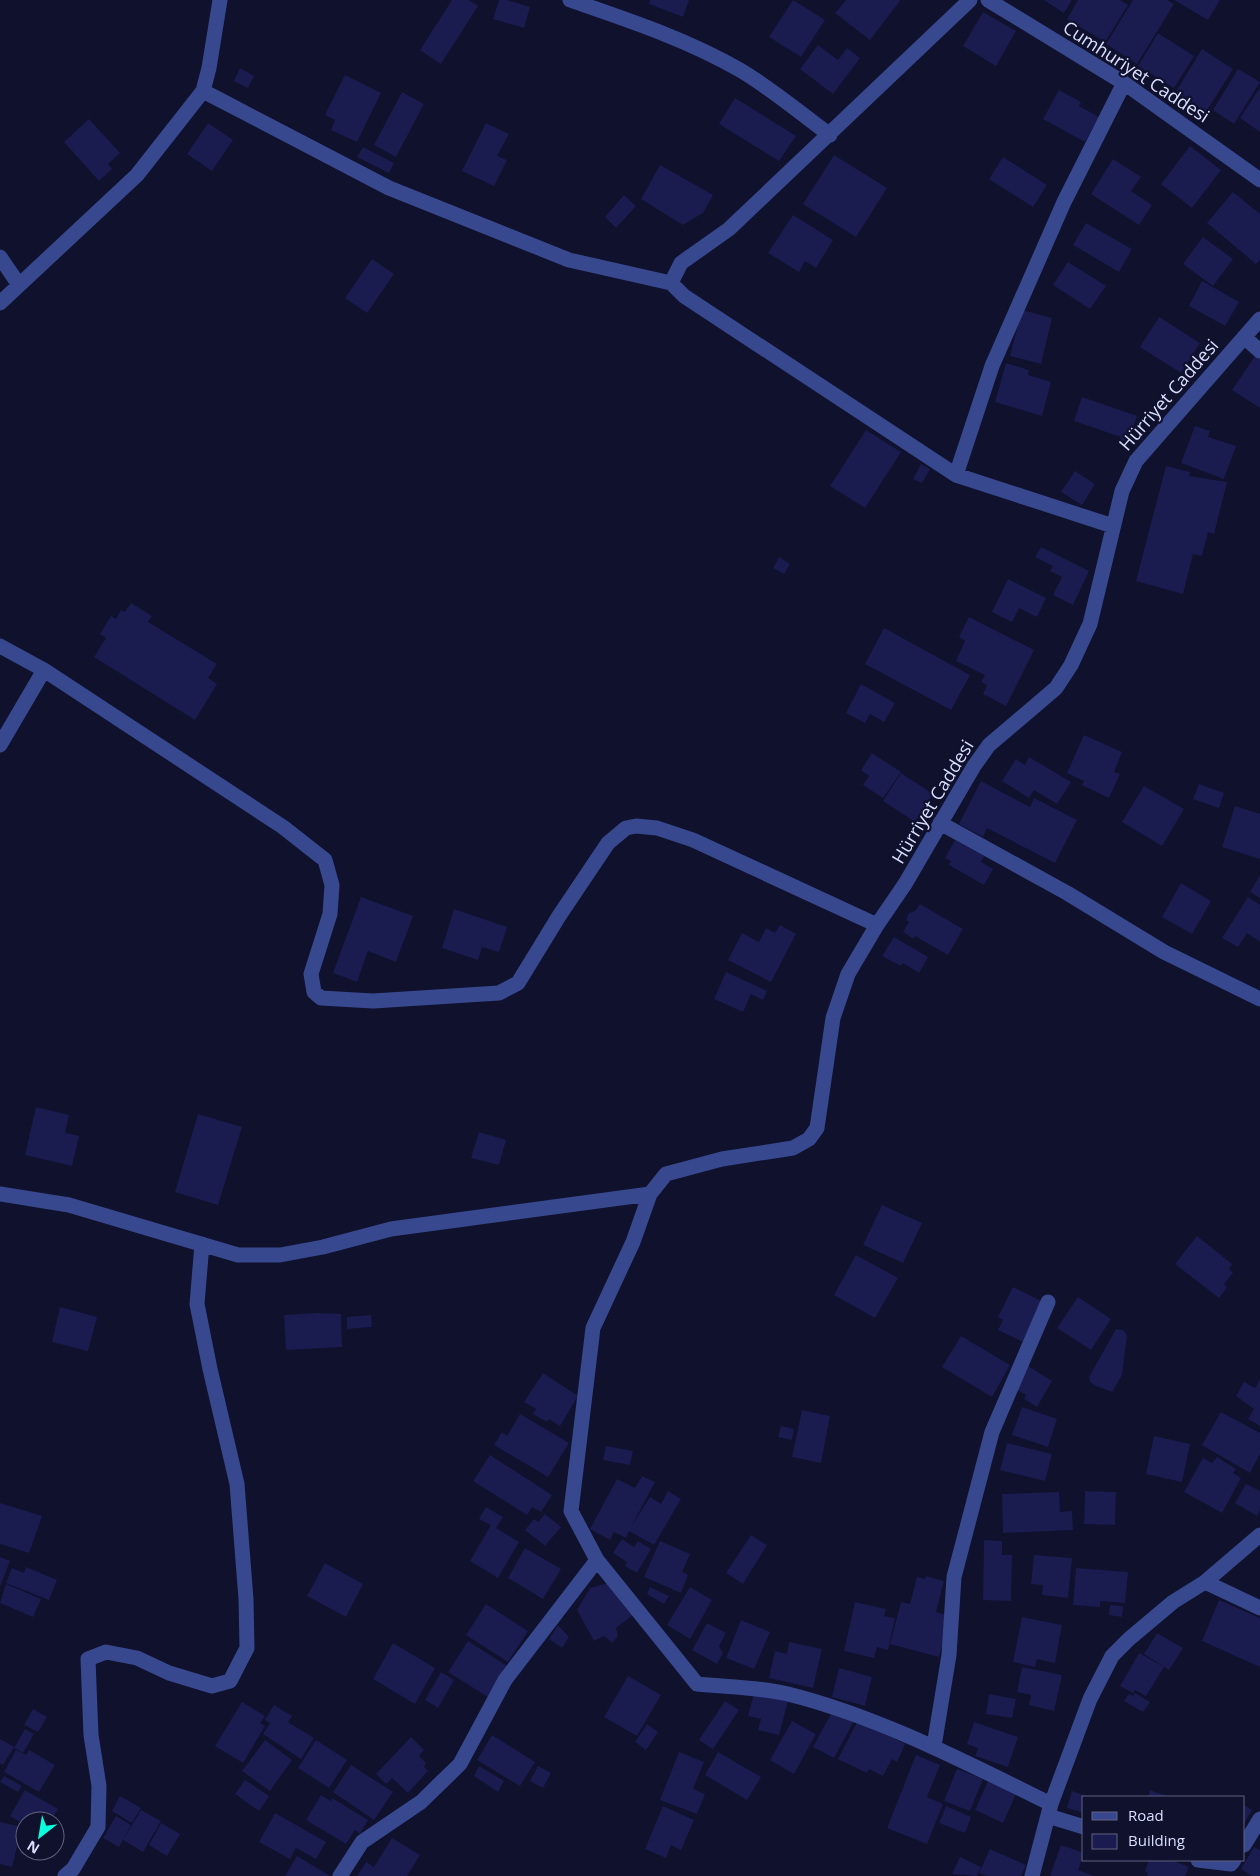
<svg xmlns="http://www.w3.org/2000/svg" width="1260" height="1876" font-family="'Open Sans',sans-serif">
	<rect width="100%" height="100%" fill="#0f112d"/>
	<path fill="#1a1b4f" d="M452,0H469L478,6L441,64L420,50Z
		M499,0H507L530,7L524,28L493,19Z
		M650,0H689L683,17L649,4Z
		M793,0L825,20L801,57L769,37Z
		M846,0H899L900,1L870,40L835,13Z
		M1044,0H1072L1064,13Z
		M1078,0H1120L1128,5L1105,42L1067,19Z
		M1133,0H1167L1174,4L1137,64L1106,44Z
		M1174,0H1220L1208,20Z
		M983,12L1016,31L996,66L963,46Z
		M1158,33L1194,56L1174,88L1138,66Z
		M818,45L838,60L847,48L860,58L833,94L800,69Z
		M1202,49L1233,69L1206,112L1175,93Z
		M240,68L254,76L248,88L234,81Z
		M1238,69L1260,82L1234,124L1213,110Z
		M345,75L381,93L357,142L331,130L335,120L325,115Z
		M1259,89L1260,90V132L1240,118Z
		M1059,90L1081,102L1079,106L1099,117L1085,142L1043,119Z
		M402,92L424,104L396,157L374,145Z
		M735,98L796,136L779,161L719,124Z
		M89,119L120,153L108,164L112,169L99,181L64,142Z
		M208,123L233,140L212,171L187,154Z
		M486,123L509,134L497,156L507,160L494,186L462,171Z
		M1190,146L1221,170L1192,208L1161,184Z
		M363,147L394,163L389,173L357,157Z
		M834,155L887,188L856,237L803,204Z
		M1003,157L1047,185L1033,207L989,179Z
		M1113,159L1141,177L1131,191L1152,205L1139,225L1091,194Z
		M660,165L713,195L703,213L683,225L641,199Z
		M1233,192L1260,214V259L1256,264L1207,223Z
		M624,195L636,206L616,228L605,217Z
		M793,215L833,240L816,268L805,261L799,272L768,253Z
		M1086,223L1132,249L1119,272L1073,245Z
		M1203,237L1233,259L1213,286L1183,264Z
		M372,259L394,274L367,313L345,298Z
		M1068,262L1106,286L1090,309L1053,285Z
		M1202,281L1239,302L1225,326L1189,306Z
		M1022,310L1052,318L1041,364L1010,356Z
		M1159,317L1200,343L1181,373L1140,347Z
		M1255,356L1260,359V408L1232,390Z
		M1006,363L1029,370L1028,375L1051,382L1042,416L995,402Z
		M1082,397L1137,416L1126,447L1118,444L1121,437L1074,421Z
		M1195,426L1210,431L1208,437L1236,446L1224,479L1181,463Z
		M866,430L901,452L865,508L830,486Z
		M921,464L930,469L922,483L913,479Z
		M1166,466L1190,472L1189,476L1227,482L1214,534L1208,532L1202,556L1193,554L1183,594L1136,581Z
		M1075,471L1095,484L1082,505L1061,492Z
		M1041,547L1089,571L1073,605L1053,595L1062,577L1050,571L1053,566L1035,557Z
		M779,557L790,564L784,574L773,568Z
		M1008,579L1046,598L1037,617L1019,608L1012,622L992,612Z
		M131,603L152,616L148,622L217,664L208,678L217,684L195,720L94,657L106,638L100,634L111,616L116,619L121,610L125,612Z
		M969,617L1034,650L1006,706L983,694L987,685L981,682L985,675L956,661L965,641L959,637Z
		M884,628L970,675L951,710L865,664Z
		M861,684L895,703L884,722L870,714L865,723L846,713Z
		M1084,735L1122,752L1114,772L1120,774L1109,798L1082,785L1084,781L1067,773Z
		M872,753L901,772L883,798L863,785L869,776L861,770Z
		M1029,757L1071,782L1057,804L1034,790L1029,798L1002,781L1016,759L1025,765Z
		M901,773L933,794L915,822L883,801Z
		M981,781L1030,807L1034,798L1077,820L1055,863L987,828L983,837L959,824Z
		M1199,784L1224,793L1219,808L1193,799Z
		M1144,786L1184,809L1162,846L1122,822Z
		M1235,806L1260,814V859L1222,847Z
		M955,840L984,856L981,862L993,869L984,885L949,865L951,861L945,858Z
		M1260,875V898L1250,892Z
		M1181,883L1211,901L1192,934L1162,917Z
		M361,897L413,916L396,962L368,951L357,982L333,973Z
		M1248,897L1260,905V942L1247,933L1238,947L1222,938Z
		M920,904L963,929L948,955L915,936L914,939L903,932L909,922L906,920L907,917L909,913L915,911Z
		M454,909L507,927L499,952L482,947L478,960L442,948Z
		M780,925L796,934L771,982L728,960L742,933L759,942L766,928L775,933Z
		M894,937L928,957L919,973L903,963L901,966L882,956Z
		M726,972L767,991L763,1000L751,994L743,1012L714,999Z
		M36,1107L69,1115L65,1133L79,1136L72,1166L25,1155Z
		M198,1114L242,1127L218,1205L175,1192Z
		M479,1132L506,1140L499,1165L471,1158Z
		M882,1205L922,1223L903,1263L863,1245Z
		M1197,1236L1232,1264L1229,1269L1233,1273L1224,1284L1227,1287L1219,1298L1175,1264Z
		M856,1255L898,1278L875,1318L834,1295Z
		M1013,1287L1043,1302L1023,1342L998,1330L1003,1320L998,1317Z
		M1078,1297L1111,1319L1091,1350L1057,1328Z
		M60,1307L97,1317L88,1351L52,1342Z
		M319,1313L341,1314L342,1347L286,1350L284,1315Z
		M371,1315L372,1327L347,1329V1317Z
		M1116,1329L1123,1330L1127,1335L1122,1375L1112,1392L1096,1386L1090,1382L1089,1377Z
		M961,1336L1010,1365L992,1397L942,1367Z
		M1028,1366L1052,1381L1037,1407L1024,1399L1026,1395L1014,1388Z
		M543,1373L578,1396L560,1426L549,1419L547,1422L533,1414L536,1409L524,1402Z
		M1260,1379V1426L1248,1419L1254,1409L1236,1396L1244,1382L1255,1388Z
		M1022,1407L1057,1419L1048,1447L1012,1435Z
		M802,1410L830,1416L821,1463L792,1457Z
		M1221,1412L1260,1433V1454L1250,1473L1202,1445Z
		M520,1414L569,1443L548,1477L494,1445L502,1432L507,1436Z
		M781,1426L794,1429L792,1440L778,1437Z
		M1154,1436L1190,1444L1182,1482L1146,1474Z
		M1007,1443L1052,1454L1045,1481L1000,1470Z
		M606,1446L633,1451L630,1465L603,1460Z
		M490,1455L552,1495L541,1512L532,1507L527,1515L473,1481Z
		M1217,1457L1236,1469L1233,1473L1241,1478L1222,1513L1184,1492L1203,1458L1212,1463Z
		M642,1476L655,1482L631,1527L650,1497L661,1504L668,1491L681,1499L654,1545L629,1531L626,1538L614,1532L610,1540L590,1529L617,1479L635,1488Z
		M1246,1484L1260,1491V1510L1257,1516L1235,1503Z
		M1085,1491L1116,1492L1115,1525L1084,1524Z
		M1059,1492L1060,1512L1072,1511L1073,1530L1003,1533L1002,1494Z
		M0,1503L42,1516L29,1553L0,1544Z
		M486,1507L503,1517L496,1528L519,1542L498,1578L470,1561L491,1525L479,1519Z
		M545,1514L561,1527L545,1546L525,1530L534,1519L538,1522Z
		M751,1535L767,1545L743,1584L726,1573Z
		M622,1539L634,1547L638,1541L651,1549L637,1573L625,1566L627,1562L613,1553Z
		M984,1540L1002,1541V1555H1012L1011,1601L983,1600Z
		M660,1541L690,1554L682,1572L688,1575L681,1593L644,1577Z
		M525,1548L561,1569L543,1599L508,1578Z
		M1034,1555L1072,1558L1068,1598L1042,1595L1043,1585L1031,1584Z
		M0,1557L10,1561L0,1587Z
		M325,1563L363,1584L346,1617L307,1596Z
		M26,1567L57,1580L49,1600L6,1583L12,1568L24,1573Z
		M1076,1568L1128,1572L1125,1603L1100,1601V1607L1073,1605Z
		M926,1576L944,1581L936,1612L950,1616L939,1657L890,1644L901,1602L910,1604L917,1577L925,1579Z
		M609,1583L634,1614L616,1628L618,1636L612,1643L604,1636L594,1641L577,1610L590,1588Z
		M6,1584L41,1599L33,1617L0,1603Z
		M650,1587L669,1596L664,1604L647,1594Z
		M690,1587L712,1600L690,1639L667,1625Z
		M1219,1600L1260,1618V1667L1202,1641Z
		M855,1602L886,1609L884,1616L895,1618L888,1650L877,1647L874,1658L844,1651Z
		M486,1604L528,1631L508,1662L466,1635Z
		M1110,1605L1123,1606L1122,1617L1109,1615Z
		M1022,1617L1062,1625L1055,1663L1037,1659L1035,1667L1013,1662Z
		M741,1620L770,1632L754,1669L726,1658Z
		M707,1623L726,1633L719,1646L723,1653L717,1664L692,1650Z
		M558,1625L569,1637L562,1648L549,1639Z
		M1157,1633L1183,1648L1169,1670L1144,1654Z
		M468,1641L507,1666L488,1697L448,1672Z
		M789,1642L822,1649L813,1688L769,1678L775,1651L787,1654Z
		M393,1643L435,1668L415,1704L373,1679Z
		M1139,1653L1164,1667L1146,1696L1135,1690L1133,1693L1120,1686Z
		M1022,1667L1062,1675L1054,1711L1029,1705L1031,1695L1017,1692Z
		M839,1668L872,1677L865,1706L832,1697Z
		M441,1672L454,1680L438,1708L425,1700Z
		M628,1676L661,1695L637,1736L604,1717Z
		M754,1693L788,1701L779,1735L758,1730L761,1719L748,1716Z
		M1135,1693L1150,1702L1143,1712L1124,1701L1129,1694L1133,1696Z
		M989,1694L1016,1699L1012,1718L986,1714Z
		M725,1701L739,1710L713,1749L699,1740Z
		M242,1702L265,1716L260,1723L265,1726L243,1763L215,1746Z
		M274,1705L292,1716L288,1722L314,1738L301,1759L263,1734L270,1723L265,1720Z
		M33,1709L47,1717L38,1732L24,1725Z
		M833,1710L854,1721L834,1758L813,1747Z
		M858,1720L905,1744L897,1762L892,1759L883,1776L869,1769L867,1773L838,1759Z
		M792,1721L816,1734L794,1774L770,1760Z
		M974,1722L1018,1737L1008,1767L975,1756L978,1748L967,1744Z
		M647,1724L658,1732L646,1750L635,1742Z
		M25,1729L34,1734L23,1753L14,1748Z
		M492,1735L535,1762L520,1786L477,1760Z
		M411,1737L424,1750L419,1756L426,1763L424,1767L428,1771L408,1793L392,1778L386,1784L376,1774Z
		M0,1739L14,1747L3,1765L0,1763Z
		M265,1740L292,1760L270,1791L242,1771Z
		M316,1740L347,1760L329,1788L298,1768Z
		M16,1750L26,1755L29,1750L55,1765L39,1792L4,1772Z
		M679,1752L704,1762L693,1789L705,1794L697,1814L660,1800Z
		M718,1752L761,1777L747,1800L705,1775Z
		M916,1755L940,1765L927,1797L943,1804L927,1844L887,1828Z
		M351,1765L393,1792L374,1820L333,1792Z
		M479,1766L504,1781L498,1792L474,1776Z
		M538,1766L551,1773L543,1788L530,1781Z
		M957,1769L983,1779L970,1811L944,1801Z
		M4,1776L22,1786L18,1792L0,1782Z
		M245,1780L269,1796L259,1811L235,1794Z
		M988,1781L1016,1794L1003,1823L975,1810Z
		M25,1790L58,1809L50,1821H25V1825L10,1816Z
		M1150,1790L1169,1797H1148Z
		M1072,1791L1089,1797H1084V1813L1067,1808Z
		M321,1795L331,1801L332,1798L368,1820L360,1834L355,1830L346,1844L306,1820Z
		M120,1796L141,1808L132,1823L112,1811Z
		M1244,1805L1252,1810L1244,1824Z
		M663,1806L694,1820L681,1850L671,1845L666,1858L645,1849Z
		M946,1806L971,1817L965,1833L939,1823Z
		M141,1810L161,1821L143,1852L123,1840Z
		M275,1813L326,1842L316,1859L296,1848L290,1859L259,1842Z
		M116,1816L131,1825L119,1847L103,1838Z
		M0,1822L22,1827L12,1867L0,1864Z
		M161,1823L180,1834L167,1856L149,1845Z
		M392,1838L420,1855L407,1876H357L366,1862L374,1867Z
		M25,1845V1851H38L34,1860L21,1853Z
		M1061,1845L1084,1853L1078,1870L1094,1876H1050Z
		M1254,1847L1260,1850V1876H1252L1241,1869Z
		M990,1849L1026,1865L1021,1876H986L979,1873Z
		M297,1856L330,1876H285Z
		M960,1857L981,1867L977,1876L952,1874Z
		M1149,1860H1171L1189,1867L1185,1876H1147L1148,1873L1145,1871Z"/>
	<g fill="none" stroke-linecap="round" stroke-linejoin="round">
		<path stroke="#37488f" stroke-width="15" d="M570,0C628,20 686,39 740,70C772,89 800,113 830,135
			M970,0L729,229L681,263L671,283L684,296L956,475L1113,526
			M988,0L1124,83L1260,180
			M203,91L389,188L569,260L671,283
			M0,257L19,285
			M0,303L137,175L203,91L209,68L220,0
			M1244,337L1260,351
			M956,475L992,366L1064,202L1124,83
			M0,646L44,670L283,827L325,860L332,885L330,914L311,974L314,992L321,998L373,1001L499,993L518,983L559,916L608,843L626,828L636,826L657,828L693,840L877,925
			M0,745L44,670
			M940,823L1067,893L1164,952L1260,999
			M0,1194L69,1205L238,1255H280L323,1247L391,1229L650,1194
			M1205,1582L1260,1608
			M934,1746L949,1655L954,1577L992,1432L1048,1302
			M1051,1804C967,1763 880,1717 788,1694C759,1687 726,1687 697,1684L597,1560L571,1511L593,1328L633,1242L650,1194L666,1174L722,1159L793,1148L809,1139L817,1128L833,1018L848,974L877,925L905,884L974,766L989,745L1056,688L1071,665L1090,624L1122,491L1136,461L1260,319
			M1048,1816L1084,1827
			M1244,1845L1260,1819
			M1198,1860L1231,1864L1234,1860
			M65,1876L73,1869L98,1827L99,1786L91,1735L88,1659L106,1652L137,1658L169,1673L212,1686L230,1681L247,1648L246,1599L237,1484L210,1369L197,1304L202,1244
			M340,1876L362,1842L421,1802L460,1764L505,1680L597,1560
			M1032,1876L1051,1804L1090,1699L1112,1656L1129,1639L1173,1602L1205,1582L1260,1535"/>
	</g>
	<g text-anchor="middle" stroke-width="4.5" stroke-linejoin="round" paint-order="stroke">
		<g font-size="18" fill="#dbdfff" stroke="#0f112d">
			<text transform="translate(1136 72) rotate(33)" y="6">Cumhuriyet Caddesi</text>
			<text transform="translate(1169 395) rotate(-49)" y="6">Hürriyet Caddesi</text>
			<text transform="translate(933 802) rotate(-59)" y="6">Hürriyet Caddesi</text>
		</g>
	</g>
	<rect x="1082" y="1796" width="162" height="65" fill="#0f112d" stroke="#616381"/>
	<rect x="1092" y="1812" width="25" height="8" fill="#37488f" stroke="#616381"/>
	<text x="1128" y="1821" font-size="15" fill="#dbdfff">Road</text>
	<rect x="1092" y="1834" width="25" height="15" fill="#1a1b4f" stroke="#616381"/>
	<text x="1128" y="1846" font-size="15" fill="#dbdfff">Building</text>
	<g transform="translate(40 1836) rotate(211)"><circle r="24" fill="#0f112d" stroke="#616381"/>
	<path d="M0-4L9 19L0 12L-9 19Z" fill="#07ffde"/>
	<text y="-8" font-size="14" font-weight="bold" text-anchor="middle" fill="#dbdfff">N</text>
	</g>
</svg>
